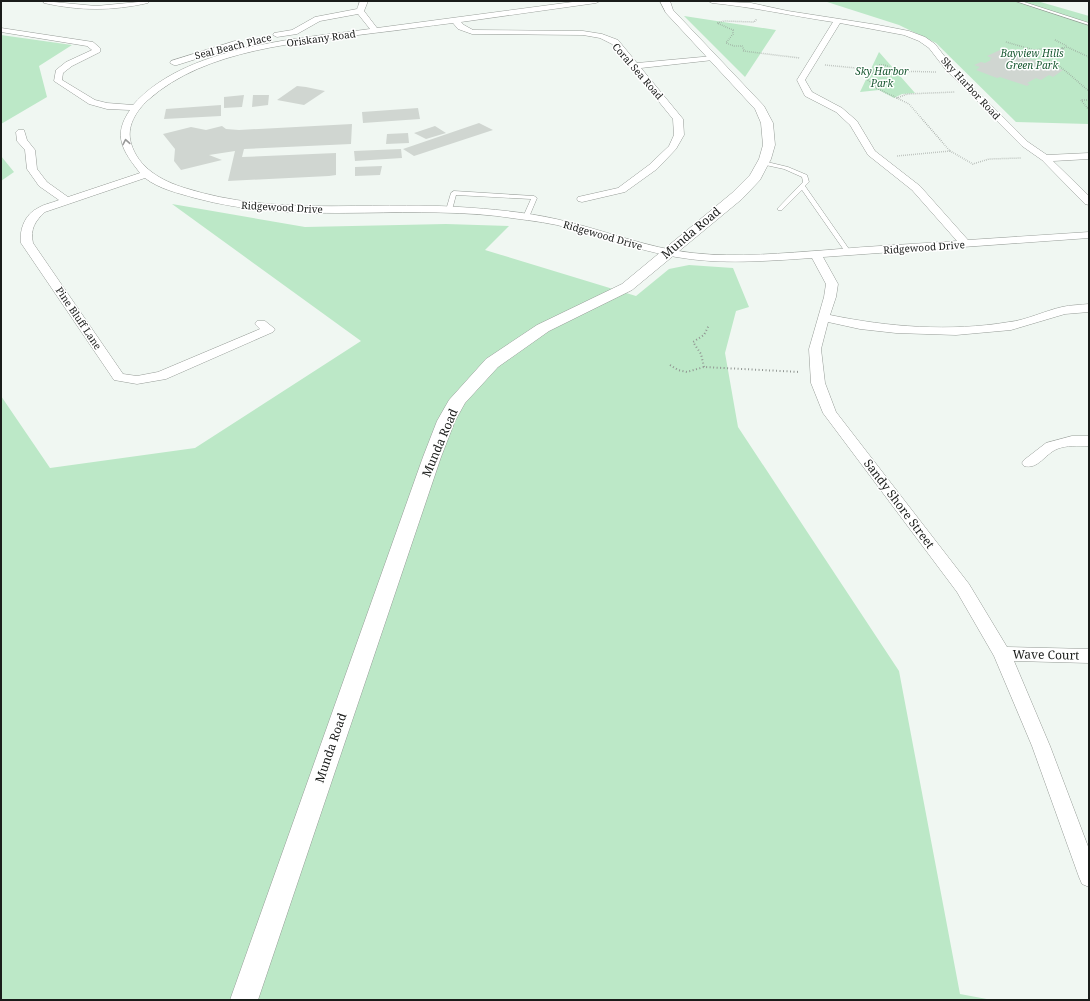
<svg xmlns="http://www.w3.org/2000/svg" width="1090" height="1001" font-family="'Noto Serif',serif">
	<rect width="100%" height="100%" fill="#f0f7f2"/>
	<path fill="#bce8c7" d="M824,1H1037L1089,16V124L1016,122L936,43L899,25Z
		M684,16L776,30L745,77Z
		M1,35L72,45L39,66L47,97L1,124Z
		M879,52L915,93L902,94L894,98L879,90L860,92Z
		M1,156L14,172L1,181Z
		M172,204L305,227L446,224L509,226L485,250L636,296L669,269L689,265L733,268L749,307L736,311L725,353L738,427L899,671L960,994L992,1000H1V396L50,468L195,448L361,341Z"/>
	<path fill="#d0d6d1" d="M1000,50L1031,57L1029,59L1037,61L1034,63L1044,66L1048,65L1063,70L1053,77L1049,75L1041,80L1036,78L1027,83L1030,84L1027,86L1000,77L997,78L976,70L980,67L974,65L981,62L985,63L991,60L989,59L992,58L987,56Z
		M297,86L306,87L325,91L304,105L277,100Z
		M244,95L242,107L224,108V97Z
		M253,95H269L268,105L252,107Z
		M221,105V116L164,119L166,109Z
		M418,108L420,119L363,123L362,112Z
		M479,123L493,130L414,156L403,149Z
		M352,124L351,144L244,149L242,157L336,153V175L329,176L228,181L235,151L209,155L222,160L181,170L174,161L175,149L163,134L191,127L206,130L222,126L226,129L239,130Z
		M435,126L446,133L426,139L414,133Z
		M408,133L409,143L386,144L387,134Z
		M401,149L402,158L355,161L354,151Z
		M382,166L380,175L355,176V167Z"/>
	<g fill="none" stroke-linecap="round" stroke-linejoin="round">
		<g stroke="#969c97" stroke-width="1">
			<path id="service" d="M1015,1H1021L1089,23V25Z
				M763,161L788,167L807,175L809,182L805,186L851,252L850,253H846L802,190L782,210H778V208L803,182L802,177L784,169L761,164L760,163Z
				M454,191L534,196L537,198L529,217L526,219L523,217L531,199L456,195L452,210L447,211L446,210L451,193Z"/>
		</g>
		<g stroke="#969c97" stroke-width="1">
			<path id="minor" d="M43,1L96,6L149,1L148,3C112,11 80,11 44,3Z
				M360,1H368L364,11L377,28L580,1H600L596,3L461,22L464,25L473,30L583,31L602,34L618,40L637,63L713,56L717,58L713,60L641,68L683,119L684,135L676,149L657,169L625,192L582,202L578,201L577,199L578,197L618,188L649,165L669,146L674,135L673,119L612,44L600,38L583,35L472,34L458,29L453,23C427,26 401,30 374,33C300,43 206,48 148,100C136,111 126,127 131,143C138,168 162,181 185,188C277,217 365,201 459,207C491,209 525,212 556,219C602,229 646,248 693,253C738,258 783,253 828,250C871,246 914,244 957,241L912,190L868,155L850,125L836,112L805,96L797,80L833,22C793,16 753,7 712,3L708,1L751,3L788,11L878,25L909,31L925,37L935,44L952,66L1028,142L1047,155L1089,153V159L1053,161L1089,196V205L1085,204L1042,160L1022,146L946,70L929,48L919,41L904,35L840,23L805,80L812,92L842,108L857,121L875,151L920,186L968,240L1089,232V238L823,257L838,284L836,297L830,315C888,327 950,332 1009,322C1027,320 1044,311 1062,307C1070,305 1080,305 1089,304V312L1065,314L1011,330L956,335L896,333L860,329L828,322L821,349L825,383L836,412L969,584L1007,647L1089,649V663L1014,661L1050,746L1089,849V887L1082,884L1079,877L1032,746L994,656L957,592L823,413L811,383L809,349L824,297L826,284L812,258C767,261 721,265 676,257C636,250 597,235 557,225C538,221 517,219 497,216C396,205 294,225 195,198C178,193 159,189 145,178L45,212C35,221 30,229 33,243L123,374L137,376L158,372L260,329L255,324L257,321H265L275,329L273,332L166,379L137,384L114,380L21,243C19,230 25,214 38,208C44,204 52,203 59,200L39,186L27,169L25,150L17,141L16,132L18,130H24L27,140L35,150L37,169L47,182L68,197L140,173C123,151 112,136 130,110L107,109L89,104L54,81L56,70L66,62L92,50L87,46L1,32V28L93,42L100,48V52L72,66L63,73L62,80L95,100L107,103L133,105C185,46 296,39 370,29L358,14L320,21L297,34L277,37L273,35L274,33L292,30L315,17L357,9Z
				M235,41H238L242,43L241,45L177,65H174L170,63L171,61Z
				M1072,436H1089V446C1078,446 1067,445 1057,449C1045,454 1038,470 1024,466L1022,463L1024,460L1046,443Z"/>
		</g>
		<g stroke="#969c97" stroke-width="1">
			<path id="tertiary" d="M660,1H670L673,10L764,106L773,123L775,145L771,159L760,180L742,199L632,290L549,331L498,367L465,403L455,421L441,457L258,1000H230L423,457L437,421L449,400L486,359L537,325L622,284L732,193L750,175L759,159L763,145L761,123L755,109L666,13Z"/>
		</g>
		<path stroke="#919692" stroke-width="1.5" stroke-dasharray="0.5 1.5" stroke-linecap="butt" d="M1055,40L1067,46
			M1006,42L1034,50L1050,48L1055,50L1064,49L1061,48L1067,47L1089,57
			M744,50L742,46H734L726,43L733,34V30L717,23L724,21L754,22L757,19
			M1034,50L1037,56C1059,61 1072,78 1089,91
			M743,51L800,58
			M825,65L876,70L878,65C885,64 889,66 893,71L936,72
			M876,71L868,76L867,79L876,88L897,98L907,94L955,92
			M897,98L909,104L950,151L897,156
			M1089,100H1081L1089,110
			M950,151L973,164L989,159L1021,158"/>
		<path stroke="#919692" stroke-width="2" stroke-dasharray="1 2.5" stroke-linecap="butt" d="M670,365L678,370L687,372L704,367L800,372
			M704,367L701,354L693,342L704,335L709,325"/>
		<use href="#service" fill="#fff" fill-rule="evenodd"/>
		<use href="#minor" fill="#fff" fill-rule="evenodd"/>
		<use href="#tertiary" fill="#fff" fill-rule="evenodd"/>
	</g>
	<defs><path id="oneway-chevron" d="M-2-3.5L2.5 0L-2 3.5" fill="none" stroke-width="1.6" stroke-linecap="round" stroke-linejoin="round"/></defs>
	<use stroke="#989998" href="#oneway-chevron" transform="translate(126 142) rotate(-100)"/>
	<g text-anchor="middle" stroke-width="3" stroke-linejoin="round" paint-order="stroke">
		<g font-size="10" fill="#1a1c1a" stroke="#fff">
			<text transform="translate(321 38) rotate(-8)" y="4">Oriskany Road</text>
			<text transform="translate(233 46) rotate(-14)" y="4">Seal Beach Place</text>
			<text transform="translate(638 71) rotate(49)" y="4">Coral Sea Road</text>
			<text transform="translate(971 88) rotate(47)" y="4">Sky Harbor Road</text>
			<text transform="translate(282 207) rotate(3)" y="4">Ridgewood Drive</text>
			<text transform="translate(603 235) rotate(16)" y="4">Ridgewood Drive</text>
			<text transform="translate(924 247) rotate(-4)" y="4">Ridgewood Drive</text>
			<text transform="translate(79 318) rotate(56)" y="4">Pine Bluff Lane</text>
		</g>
		<g font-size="10" font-style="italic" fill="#175730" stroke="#fff">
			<text x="1032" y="57">Bayview Hills<tspan x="1032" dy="12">Green Park</tspan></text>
			<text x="882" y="75">Sky Harbor<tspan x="882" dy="12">Park</tspan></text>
		</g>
		<g font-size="12" fill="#1a1c1a" stroke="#fff">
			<text transform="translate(691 233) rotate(-40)" y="4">Munda Road</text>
			<text transform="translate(440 443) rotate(-67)" y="4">Munda Road</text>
			<text transform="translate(899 504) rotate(53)" y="4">Sandy Shore Street</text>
			<text transform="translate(1046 655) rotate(1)" y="4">Wave Court</text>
			<text transform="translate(331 748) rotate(-71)" y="4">Munda Road</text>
		</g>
	</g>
	<rect width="1090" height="1001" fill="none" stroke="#1a1c1a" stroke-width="4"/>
</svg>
